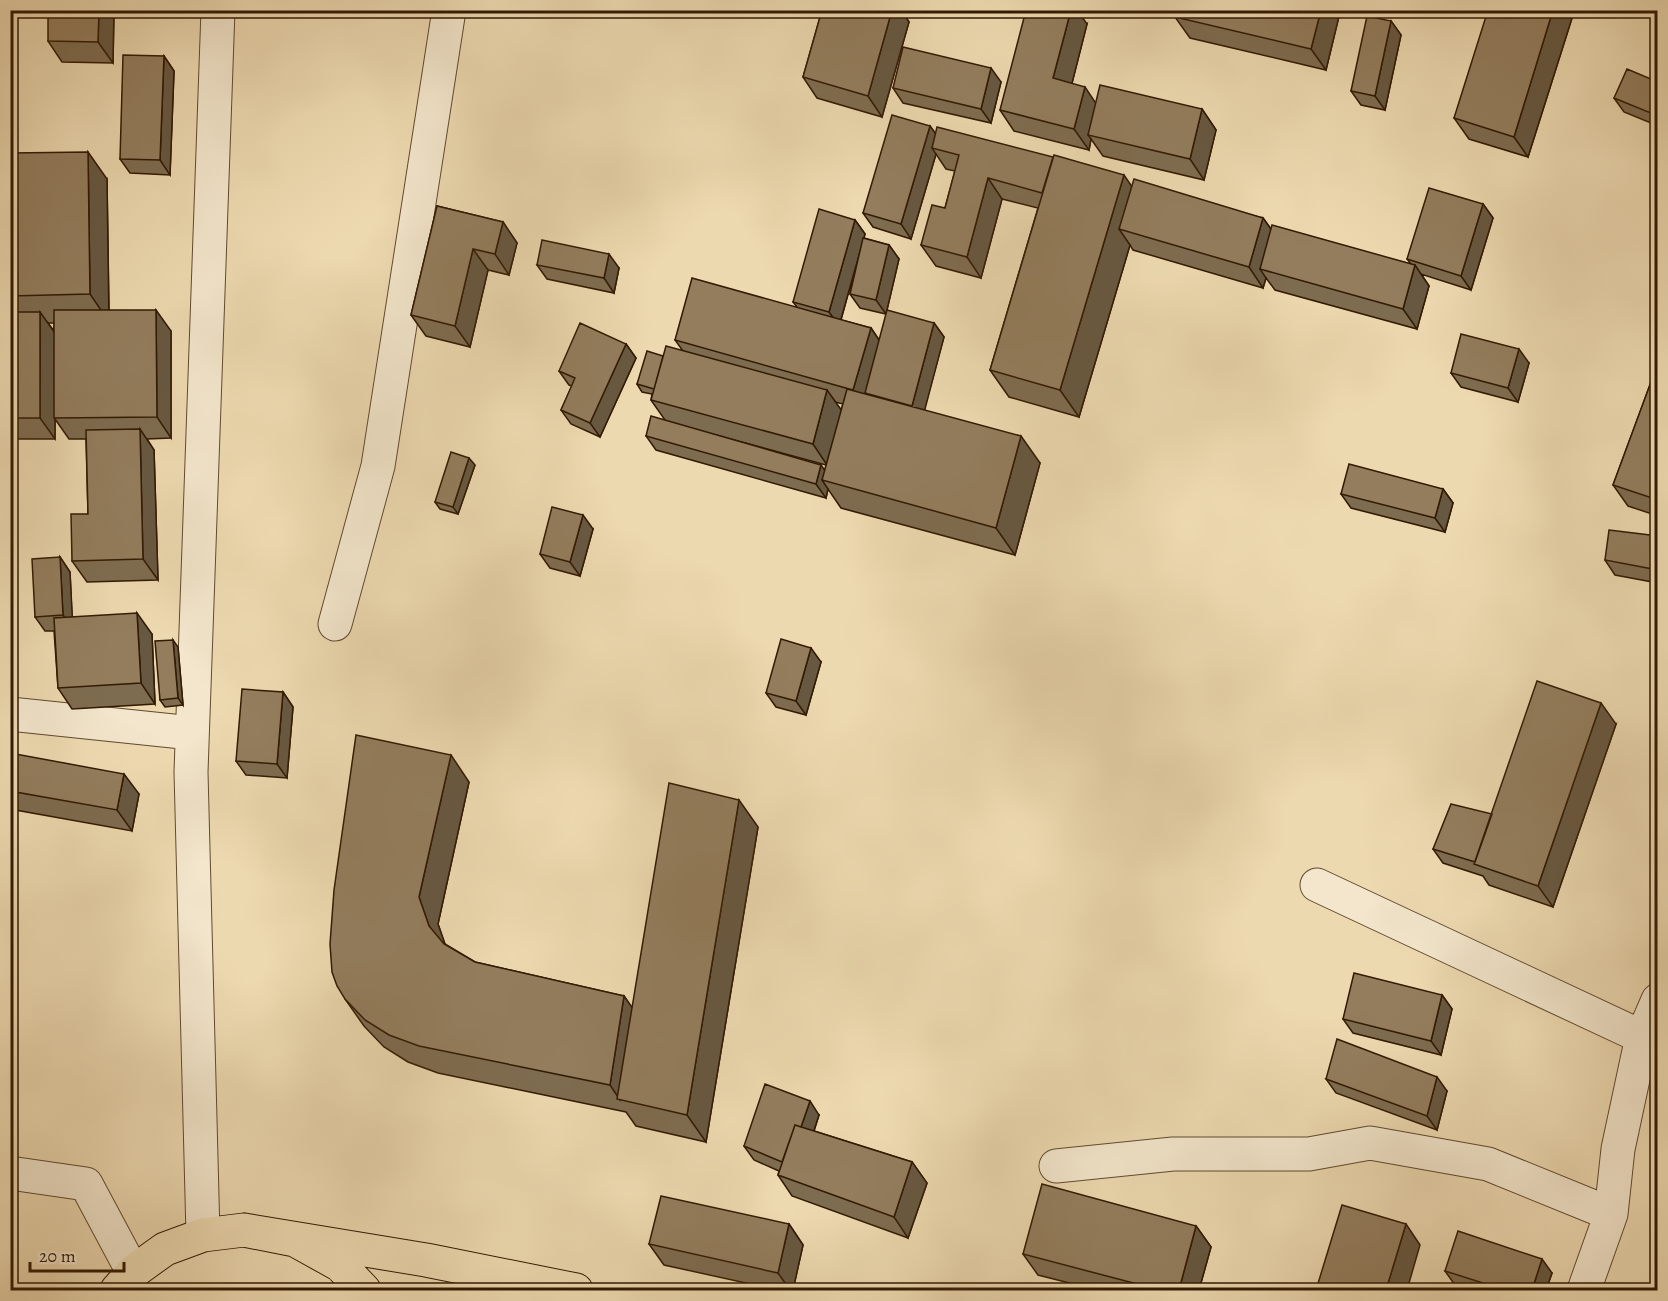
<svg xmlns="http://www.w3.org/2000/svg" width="1668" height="1301" font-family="Alegreya,serif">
	<rect width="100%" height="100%" fill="#edd9b0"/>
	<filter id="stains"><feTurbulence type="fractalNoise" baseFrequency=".00333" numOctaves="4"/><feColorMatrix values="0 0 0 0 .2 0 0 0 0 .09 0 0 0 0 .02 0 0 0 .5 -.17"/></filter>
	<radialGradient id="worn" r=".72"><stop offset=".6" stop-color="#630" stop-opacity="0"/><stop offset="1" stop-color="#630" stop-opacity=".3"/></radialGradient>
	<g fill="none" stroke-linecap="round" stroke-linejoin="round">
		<g stroke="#614a2e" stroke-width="35">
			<path id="minor" d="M335,624L378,466L449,10
				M10,714L192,733
				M1317,885L1642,1037
				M1056,1166L1173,1154H1309L1370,1143L1488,1164L1611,1214L1584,1290
				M10,1173L86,1184L133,1272
				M1611,1214L1618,1149L1642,1037L1658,1000
				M203,1235L191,772L218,10"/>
		</g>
		<g stroke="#321a03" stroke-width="35">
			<path id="major" d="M244,1230L426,1260L576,1290
				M117,1290L133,1272L165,1249L203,1235L244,1230L295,1240L340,1265L364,1290"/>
		</g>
		<use href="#minor" stroke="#f3e6cc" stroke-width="33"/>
		<use href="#major" stroke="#edd9b0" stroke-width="33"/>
	</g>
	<path fill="#7e6c50" stroke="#321a03" stroke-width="1.5" fill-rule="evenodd" d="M114,10L113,63L62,62L48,41Z
		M822,10H901L909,22L882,117L817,98L803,77Z
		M1167,10H1339L1340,12L1326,70L1190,38L1175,17V16L1170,15Z
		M1572,18L1528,157L1469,139L1454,118Z
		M1391,21L1401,35L1385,110L1361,105L1351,91Z
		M1087,24L1072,83L1096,103L1202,109L1216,130L1204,180L1103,156L1091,139L1089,150L1014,131L1000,110Z
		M164,56L174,71L170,175L130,173L120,159Z
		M1001,82L991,123L903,103L893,88Z
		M1658,82V126L1624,112L1614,98Z
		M930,126L935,133L1131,187L1263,218L1271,229L1411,264L1407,259L1483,204L1493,218L1471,290L1421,274L1429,286L1417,329L1275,290L1266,278L1263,288L1133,250L1130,245L1079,417L1009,397L990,370L1038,208L1002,199L981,278L936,266L921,245L945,208L955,171L946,169L936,154L911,239L873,227L863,213Z
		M107,179L109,310L171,331V438L147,439L154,450L158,580L87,582L72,561L88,514L86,439H69L55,419V439H10V296ZM48,323H54V331Z
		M437,206L503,222L517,243L509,275L488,270L470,347L426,336L411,315Z
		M855,220L865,234L864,238L889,245L899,259L886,314L860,308L850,294L861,247L841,320L871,328L879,340L934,323L944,337L924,410L1040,463L1015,555L841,508L828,489L826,498L656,450L646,436L665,420L651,400L652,394L642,392L637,384L663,356L683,351L675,340L797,307L793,302ZM835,402L843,404L841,410ZM716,435L826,465L825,470Z
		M537,265L619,268L614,293L547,279Z
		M626,344L636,358L600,437L571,424L561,410L572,386L569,385L559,371Z
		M1529,363L1518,402L1461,387L1451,373Z
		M1658,363V516L1628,506L1613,485Z
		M475,465L458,514L440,509L435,502Z
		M1443,489L1453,503L1445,532L1351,508L1341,494Z
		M593,529L580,576L550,568L540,554Z
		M1658,536V583L1615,575L1605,560Z
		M60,557L70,572L72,617L152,634L155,704L72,709L58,688L54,631H45L35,617Z
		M178,647L183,705L165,707L160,700Z
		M821,662L806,715L776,707L766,693Z
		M283,692L293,707L287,778L246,775L236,761Z
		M1616,724L1553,907L1489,885L1483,876L1443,863L1433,849L1492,814Z
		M10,753L139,794L132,831L10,809Z
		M469,782L438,924L445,944L475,962L624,996L632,1008L758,827L706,1142L636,1126L626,1112L438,1073L408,1062L384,1047L364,1026L345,999Z
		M1442,995L1452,1009L1441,1055L1353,1033L1343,1019Z
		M1326,1079L1447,1091L1437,1130L1336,1093Z
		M819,1115L814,1131L912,1162L927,1183L908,1238L792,1196L778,1175L779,1171L754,1160L744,1146Z
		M789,1224L803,1245L793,1290H778L664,1265L649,1244Z
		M1196,1226L1211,1247L1199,1290H1097L1038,1275L1023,1254Z
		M1445,1271L1552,1273L1546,1290H1471L1455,1285Z"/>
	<path fill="#675841" stroke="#321a03" stroke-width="1.5" d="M99,10H114L113,63L98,42Z
		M892,10H901L909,22L882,117L868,96Z
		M1071,10H1077L1087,24L1068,99L1053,78Z
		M1321,10H1339L1340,12L1326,70L1311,49Z
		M1553,10H1567L1572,18L1528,157L1514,137Z
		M1391,21L1401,35L1385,110L1375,96Z
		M164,56L174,71L170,175L160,160Z
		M991,68L1001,82L991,123L981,109Z
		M1085,87L1099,108L1088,135L1091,139L1089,150L1074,129Z
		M1202,109L1216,130L1204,180L1190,159Z
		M930,126L940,140L932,148L936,154L911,239L901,224Z
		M88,152L107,179L109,322L90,294Z
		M1124,175L1143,203L1119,229L1130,245L1079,417L1060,390Z
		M988,178L1002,199L981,278L967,257Z
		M1483,204L1493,218L1471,290L1461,276Z
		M1263,218L1278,239L1260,269L1266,278L1263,288L1249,267Z
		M855,220L865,234L839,326L829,312Z
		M503,222L517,243L509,275L495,254Z
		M889,245L899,259L886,314L876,300Z
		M473,249L488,270L470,347L455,326Z
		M609,254L619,268L614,293L604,278Z
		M1415,265L1429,286L1417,329L1403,309Z
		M156,310L171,331V438L157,417Z
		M40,312L55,333V439L40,418Z
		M934,323L944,337L921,424L911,410Z
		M871,328L885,349L870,406L853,390Z
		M626,344L636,358L600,437L590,423Z
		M1519,349L1529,363L1518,402L1508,388Z
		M827,390L842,411L827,465L813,444Z
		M140,429L154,450L158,580L143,559Z
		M1021,436L1040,463L1015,555L996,528Z
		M469,458L475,465L458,514L453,507Z
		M821,465L831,479L822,480L828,489L826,498L816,484Z
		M1443,489L1453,503L1445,532L1435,518Z
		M583,515L593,529L580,576L570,562Z
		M60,557L70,572L73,630L63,615Z
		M137,613L152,634L155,704L141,683Z
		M173,640L178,647L183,705L178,698Z
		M811,648L821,662L806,715L796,701Z
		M283,692L293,707L287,778L277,764Z
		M1601,703L1616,724L1553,907L1538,886Z
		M451,755L469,782L438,924L448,953L429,926L419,897Z
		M124,774L139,794L132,831L117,810Z
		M739,800L758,827L706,1142L687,1115Z
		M1442,995L1452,1009L1441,1055L1431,1041Z
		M624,996L643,1023L620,1100L610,1085Z
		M1437,1077L1447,1091L1437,1130L1427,1116Z
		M810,1101L819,1115L798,1179L788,1165Z
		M912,1162L927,1183L908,1238L894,1217Z
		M789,1224L803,1245L793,1290H790L778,1273Z
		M1406,1224L1420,1245L1407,1290H1386Z
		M1196,1226L1211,1247L1199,1290H1179Z
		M1542,1259L1552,1273L1546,1290H1532Z"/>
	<path fill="#937d5d" stroke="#321a03" stroke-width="1.5" d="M48,10H99L98,42L48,41Z
		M822,10H892L868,96L803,77Z
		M1026,10H1071L1053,78L1085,87L1074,129L1000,110Z
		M1177,10H1321L1311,49L1175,17Z
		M1488,10H1553L1514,137L1454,118Z
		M1367,16L1391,21L1375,96L1351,91Z
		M903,47L991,68L981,109L893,88Z
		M123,55L164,56L160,160L120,159Z
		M1627,69L1658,82V116L1614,98Z
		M1100,85L1202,109L1190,159L1088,135Z
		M892,115L930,126L901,224L863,213Z
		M937,127L1053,157L1042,193L988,178L967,257L921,245L932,205L945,208L959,155L932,148Z
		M88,152L90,294L10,296V153Z
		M1054,155L1124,175L1060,390L990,370Z
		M1134,179L1263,218L1249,267L1119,229Z
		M1429,188L1483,204L1461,276L1407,259Z
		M437,206L503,222L495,254L473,249L455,326L411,315Z
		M819,209L855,220L829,312L793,302Z
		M1272,225L1415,265L1403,309L1260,269Z
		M863,238L889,245L876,300L850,294Z
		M542,240L609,254L604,278L537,265Z
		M692,278L871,328L853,390L675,340Z
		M54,310H156L157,417L54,418Z
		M887,310L934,323L912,406L865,393Z
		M10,312H40V418H10Z
		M580,323L626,344L590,423L561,410L575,378L559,371Z
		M1461,334L1519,349L1508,388L1451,373Z
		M666,346L827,390L813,444L651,400Z
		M647,351L663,356L654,389L637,384Z
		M1658,363V500L1613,485Z
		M847,389L1021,436L996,528L822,480Z
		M651,416L821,465L816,484L646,436Z
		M140,429L143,559L72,561L71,514H88L86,430Z
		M451,452L469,458L453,507L435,502Z
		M1349,464L1443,489L1435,518L1341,494Z
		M552,507L583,515L570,562L540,554Z
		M1609,530L1658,536V570L1605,560Z
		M60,557L63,615L35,617L32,559Z
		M137,613L141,683L58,688L54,618Z
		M781,639L811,648L796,701L766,693Z
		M173,640L178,698L160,700L155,641Z
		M1537,681L1601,703L1538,886L1474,864Z
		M242,689L283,692L277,764L236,761Z
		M356,735L451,755L419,897L429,926L444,944L475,962L624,996L610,1085L419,1046L389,1035L365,1020L345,999L337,986L332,972L330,944L334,890Z
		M10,753L124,774L117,810L10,791Z
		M669,783L739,800L687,1115L617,1099Z
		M1451,804L1492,814L1475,862L1433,849Z
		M1354,973L1442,995L1431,1041L1343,1019Z
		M1337,1039L1437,1077L1427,1116L1326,1079Z
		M765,1084L810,1101L801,1127L795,1125L782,1162L744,1146Z
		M795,1125L912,1162L894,1217L778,1175Z
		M1042,1184L1196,1226L1179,1290H1160L1023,1254Z
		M661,1196L789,1224L778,1273L649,1244Z
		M1342,1205L1406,1224L1386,1290H1316Z
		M1458,1231L1542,1259L1532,1290H1505L1445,1271Z"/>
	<rect width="1668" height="1301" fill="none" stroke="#edd9b0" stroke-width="36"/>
	<rect x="12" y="12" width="1644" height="1277" fill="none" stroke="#321a03" stroke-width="3"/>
	<rect x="18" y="18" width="1632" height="1265" fill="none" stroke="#321a03" stroke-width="1.5"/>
	<path d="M30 1262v9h94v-9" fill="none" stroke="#321a03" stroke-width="3"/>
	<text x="39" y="1262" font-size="18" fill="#321a03" stroke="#f3e6cc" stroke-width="4.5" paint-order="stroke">20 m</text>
	<rect width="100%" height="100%" filter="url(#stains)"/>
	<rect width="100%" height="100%" fill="url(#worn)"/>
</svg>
